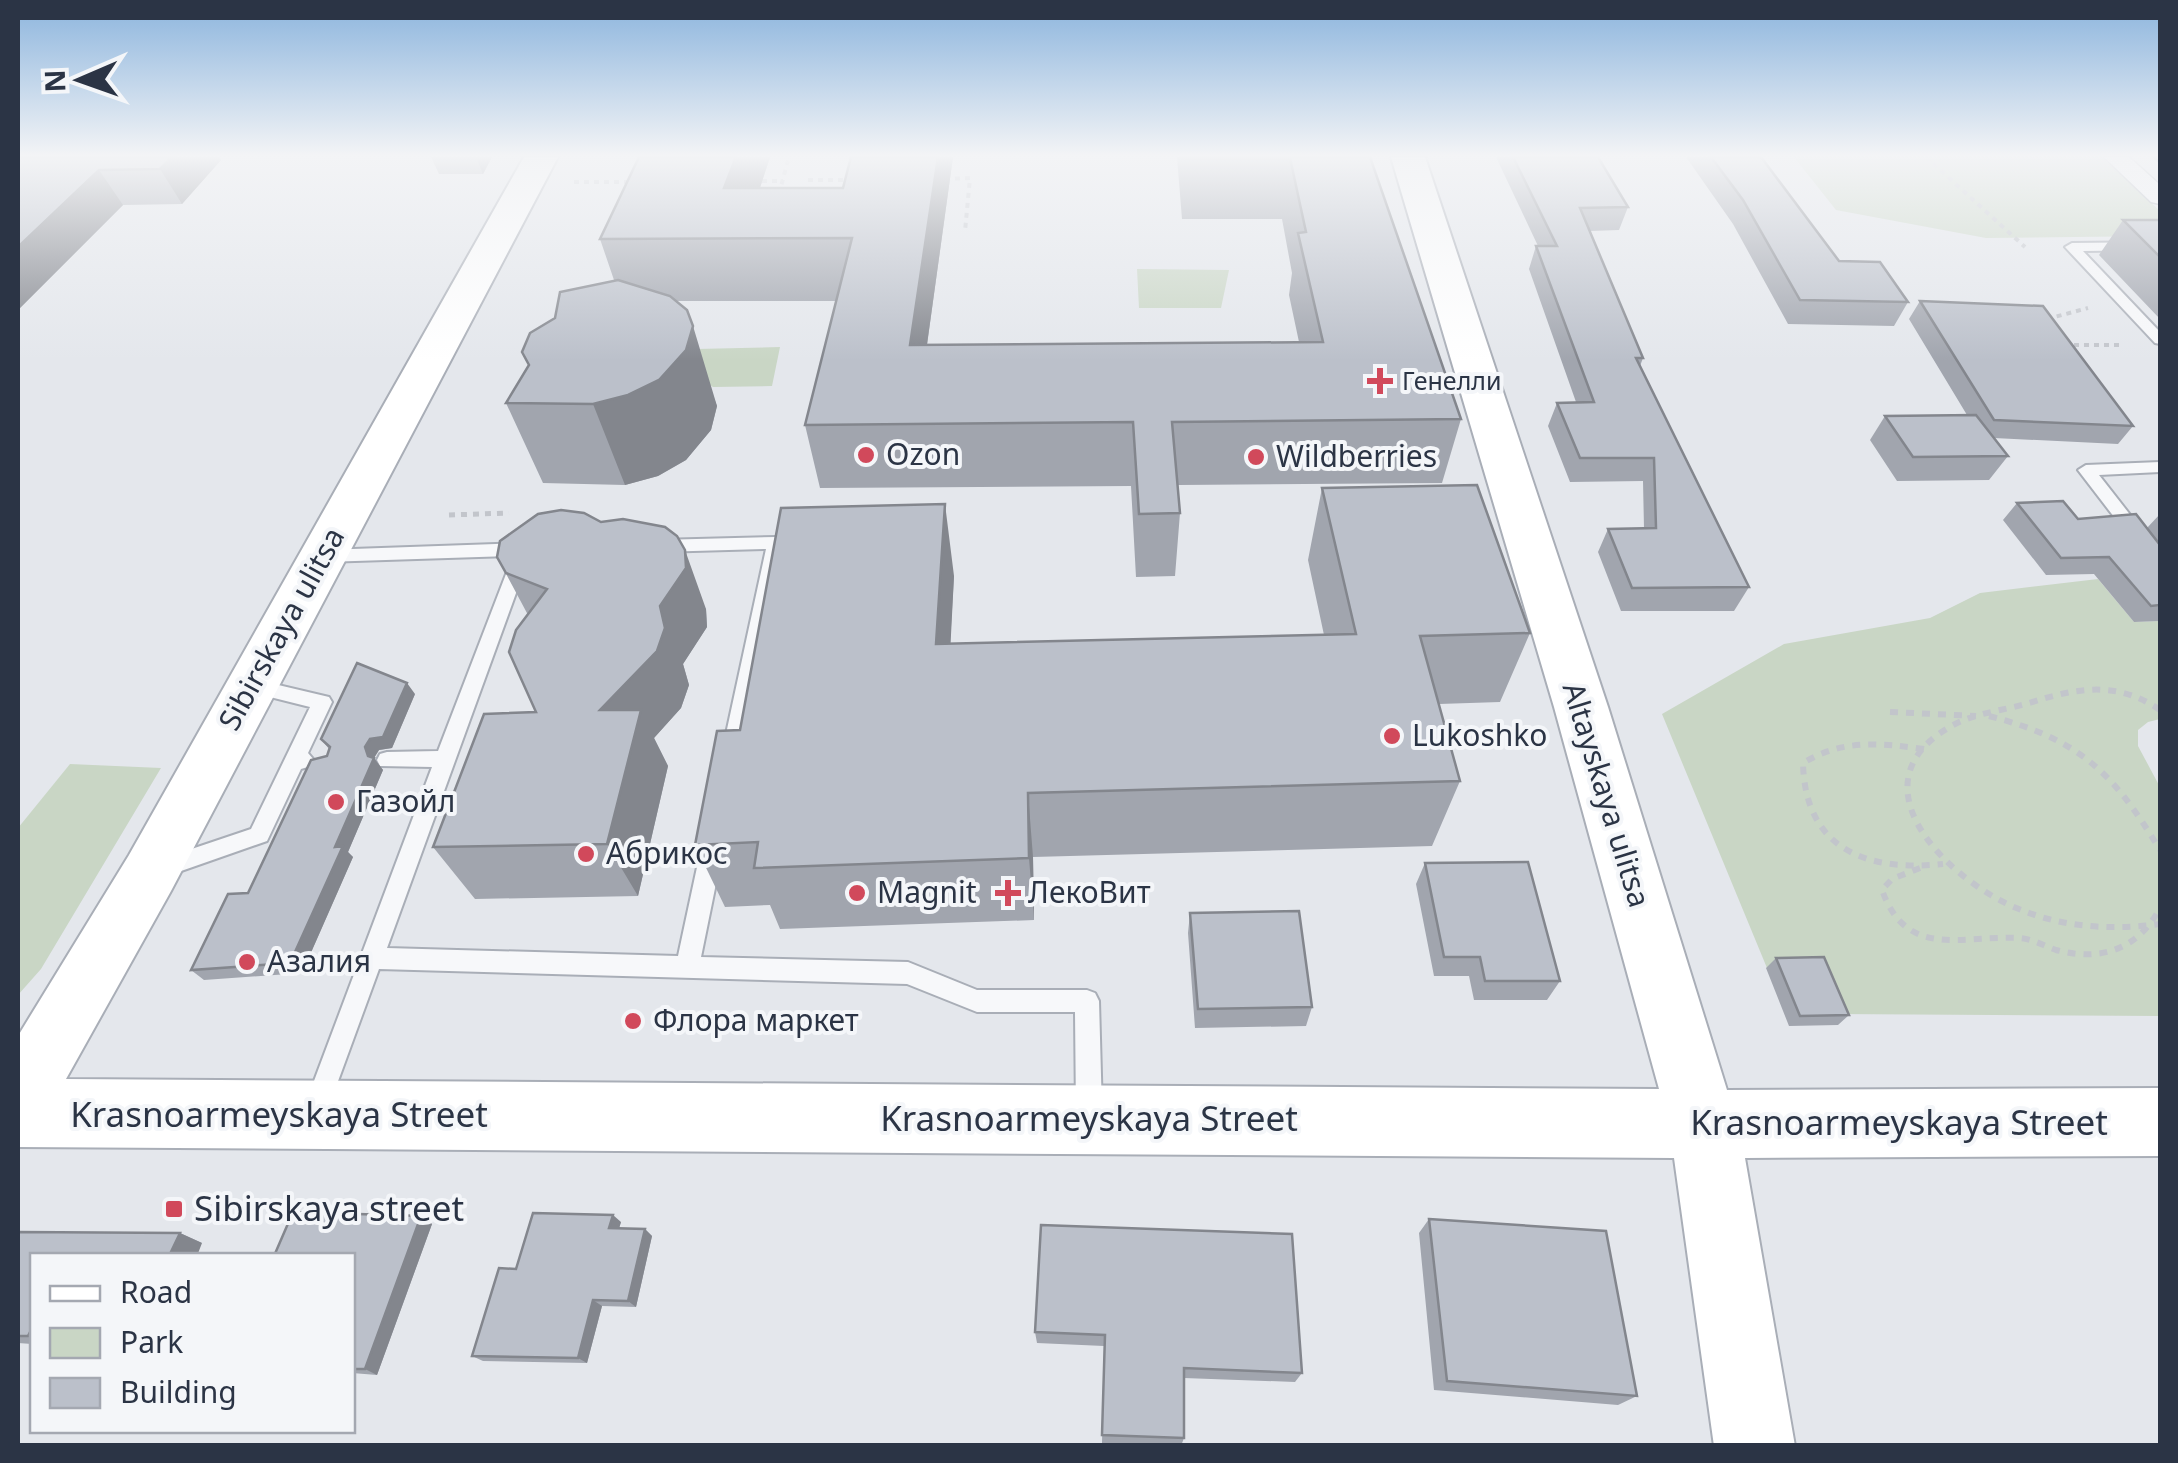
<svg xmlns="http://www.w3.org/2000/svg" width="2178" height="1463" font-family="'Noto Sans',sans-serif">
	<rect width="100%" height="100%" fill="#e4e7ec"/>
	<path fill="#c9d6c5" d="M1794,157H2102L2160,211V236L1986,238L1836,210Z
		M1137,269L1229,270L1221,308H1139Z
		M780,347L772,386L713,387L689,371L696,349Z
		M2098,579L2134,622L2160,621V719L2148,722L2138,730V746L2160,787V1016L1833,1014L1813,967L1767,968L1662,714L1784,644L1930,618L1980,593Z
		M70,764L161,768L41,969L18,995V828Z"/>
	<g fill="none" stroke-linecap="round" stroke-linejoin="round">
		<g stroke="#a9aeb7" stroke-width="4">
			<path id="service" d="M2160,242V250L2083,251L2160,332V344L2155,343L2065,247L2072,243Z
				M2160,462V472L2099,475L2160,553V571L2154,569L2078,470L2086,465Z
				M776,537L785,543L741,757L738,763H724L721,757L766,549L658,552L649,546L658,540Z
				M525,543L534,549L524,555L528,560L387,948L678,956L702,844L705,838L713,835L721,838L724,844L701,957L908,962L977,990H1087L1095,993L1099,1001L1102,1112L1098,1121L1089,1124L1080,1121L1076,1112L1075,1012H977L907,984L379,969L326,1114L317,1117L308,1114L305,1105L432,767L380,766L377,760L380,754L387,752L438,751L513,556L324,562L315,556L324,550Z
				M253,679L329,697L332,702L308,753L314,760L311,766L301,769L267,841L164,877L156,875L153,868L156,861L251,829L310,707L246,691L243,686L246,681Z"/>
		</g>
		<g stroke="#a9aeb7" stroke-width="3">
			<path id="minor" d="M2104,157H2129L2160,185V204L2151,202Z"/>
		</g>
		<g stroke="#a9aeb7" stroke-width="4">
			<path id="secondary" d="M524,157H558L171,891L66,1079L1659,1089L1554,707L1391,157H1425L1608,707L1727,1090L2160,1088V1156L1745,1158L1795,1446H1714L1674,1158L18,1147V1036L129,855Z"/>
		</g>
		<path stroke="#c2c5cb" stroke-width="4" stroke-dasharray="5 5" stroke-linecap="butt" d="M1926,157L2025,247
			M945,179L970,178L965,231
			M808,180H853
			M762,181H783
			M574,182H632
			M779,194L788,160
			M2047,319L2088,308
			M2064,345H2122"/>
		<path stroke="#c2c5cb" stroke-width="5" stroke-dasharray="6 6" stroke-linecap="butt" d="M449,515L509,513"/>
		<path stroke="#c2c5cb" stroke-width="6" stroke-dasharray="8 8" stroke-linecap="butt" d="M2160,710C2116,680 2077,688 2029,703C2002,711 1972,713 1948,728C1848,788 1956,887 2024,911C2067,928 2114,930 2160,924
			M1890,712L1976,716
			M1989,716C2079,739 2113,772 2160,850
			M1924,749C1879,743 1843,739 1803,763C1805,849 1866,872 1943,864
			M1920,868L1892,879L1882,890C1907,960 1961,935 2020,938C2033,939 2044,946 2056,950C2102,962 2138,949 2160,908"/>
		<use href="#service" fill="#f7f8fa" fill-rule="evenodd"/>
		<use href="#minor" fill="#f7f8fa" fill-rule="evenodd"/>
		<use href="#secondary" fill="#fff" fill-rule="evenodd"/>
		<path stroke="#7d8696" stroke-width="2.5" d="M2154,157L2160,163"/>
	</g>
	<path fill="#a1a5ae" d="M18,157L221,160L182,204L123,205L18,310Z
		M431,157H492L483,174H439Z
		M639,157H770L760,188H843L851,157H953L927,345L1299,342L1289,295L1292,273L1282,219H1182L1177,157H1370L1461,419L1442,483L1178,485L1180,513L1175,576L1136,577L1131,486L820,488L805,425L836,301H676L717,406L711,430L686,460L658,476L625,485L543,483L506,403L528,366L614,280L600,239Z
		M1496,157H1598L1628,207L1619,230L1589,231L1643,358L1640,366L1749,587L1734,611H1621L1598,552L1608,529L1644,528L1643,481L1570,482L1548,426L1557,403L1576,402L1529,269L1536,246H1538Z
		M1686,157H1761L1839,261L1908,302L1894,326L1788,324L1733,224Z
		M2123,220H2160V319L2099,255Z
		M1920,301L2133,426L2118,444L1994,438L2008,456L1989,480L1897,481L1870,440L1885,416L1967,415L1909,319Z
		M1322,488L1530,633L1500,702L1439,704L1460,781L1432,846L1033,857L1034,920L780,929L770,905L725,907L695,845L740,730L954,576L950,644L1324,635L1308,560Z
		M2017,503L2078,519L2147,528L2160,514V621L2134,622L2094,574L2046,575L2003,520Z
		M601,522L706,609L707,627L683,664L689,685L681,708L654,738L668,766L638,896L475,899L433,847L536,712L528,615L497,557Z
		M415,694L392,748L379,750L374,758L383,770L348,852L353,857L302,973L204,980L191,970L248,893L327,756L329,749L321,739Z
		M1425,863L1560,981L1547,1000H1474L1469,976H1434L1416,884Z
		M1190,913L1312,1007L1306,1026L1195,1028L1188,933Z
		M1776,958L1849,1015L1838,1025L1789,1026L1766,968Z
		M421,1216L432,1224L377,1375L352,1373V1256Z
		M1429,1219L1637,1396L1618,1405L1434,1390L1419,1233Z
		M621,1222L619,1228L645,1229L652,1236L636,1307L602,1306L587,1363L483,1361L472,1356L516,1269Z
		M1041,1225L1302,1373L1295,1382L1184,1378V1438L1181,1446L1102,1443L1104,1346L1037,1343L1035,1332Z
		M18,1232L180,1233L202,1243L32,1256V1344L18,1343Z"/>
	<path fill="#83868d" d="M172,157H219L221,160L182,204L160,169Z
		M476,157H492L483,174Z
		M736,157H770L743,239L724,188Z
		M938,157H953L918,409L910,345Z
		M99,170L123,205L18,310V247Z
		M693,326L717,406L711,430L686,460L658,476L625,485L593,404Z
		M945,504L954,576L947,713L936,644Z
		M685,550L706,609L707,627L683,664L689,685L681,708L654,738L668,766L638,896L607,844L600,710L660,606Z
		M407,683L415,694L392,748L379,750L374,758L383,770L348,852L353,857L302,973L290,963L335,847L368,756L365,747Z
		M1028,793L1033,857L1034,920L1029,858Z
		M613,1215L621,1222L617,1235L609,1228Z
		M421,1216L432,1224L377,1375L365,1369Z
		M645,1229L652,1236L636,1307L628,1301Z
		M180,1233L202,1243L197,1256H169Z
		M593,1300L602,1306L587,1363L578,1358Z"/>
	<path fill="#bbc0ca" stroke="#83868d" stroke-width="2.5" d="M18,157H172L160,169L99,170L18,247Z
		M639,157H736L724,188H843L851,157H938L910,345L1323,342L1298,233L1306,232L1290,158H1186L1185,157H1370L1461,419L1172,422L1180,513L1139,514L1133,422L805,425L852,238L600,239Z
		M1513,157H1598L1628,207L1580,208L1643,358H1636L1749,587L1632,588L1608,529L1656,528L1654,458H1580L1557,403L1594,402L1536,246H1557Z
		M1711,157H1761L1839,261L1880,262L1908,302L1800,300L1743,200Z
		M2123,220H2160V257Z
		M618,280L670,296L687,310L693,326L686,350L659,380L628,395L593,404L506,403L529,365L522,352L530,333L555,318L560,292Z
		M1920,301L2043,306L2133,426L1994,420Z
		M1976,415L2008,456L1913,457L1885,416Z
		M1477,485L1530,633L1420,636L1460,781L1028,793L1029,858L754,868L758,842L695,845L717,731L740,730L781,508L945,504L936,644L1356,634L1322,488Z
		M2063,501L2078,519L2136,514L2160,545V605L2151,606L2109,557L2061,558L2017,503Z
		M561,510L584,513L601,522L623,519L665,527L677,536L685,550L686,568L660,606L665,628L657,651L600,710H641L607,844L433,847L484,714L536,712L509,652L516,630L547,589L506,573L497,557L500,541L538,514Z
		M357,663L407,683L383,737L370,739L365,747L368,756L374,758L335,847L343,846L290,963L191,970L228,894L248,893L311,760L327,756L330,747L321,739Z
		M1528,862L1560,981H1485L1480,957H1444L1425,863Z
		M1299,911L1312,1007L1198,1009L1190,913Z
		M1824,957L1849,1015L1800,1016L1776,958Z
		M293,1212L421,1216L365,1369H352V1256H274Z
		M533,1213L613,1215L609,1228L645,1229L628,1301L593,1300L578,1358L472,1356L499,1268L516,1269Z
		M1429,1219L1606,1231L1637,1396L1447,1381Z
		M1041,1225L1292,1234L1302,1373L1184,1368V1438L1102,1435L1105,1335L1035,1332Z
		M18,1232L180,1233L169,1256H32V1328L28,1336H18Z"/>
	<linearGradient id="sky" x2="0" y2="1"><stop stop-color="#8bb4dd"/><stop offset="0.43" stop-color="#f3f4f6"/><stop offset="1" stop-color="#f3f4f6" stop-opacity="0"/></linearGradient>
	<rect width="2178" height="361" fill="url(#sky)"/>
	<g fill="#d1495b" stroke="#f4f6f9" stroke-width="4">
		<path d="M1375 366h10v10h10v10h-10v10h-10v-10h-10v-10h10z"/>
		<circle cx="866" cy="455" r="10"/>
		<circle cx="1256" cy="457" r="10"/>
		<circle cx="1392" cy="736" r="10"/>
		<circle cx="336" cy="802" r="10"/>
		<circle cx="586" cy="854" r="10"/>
		<circle cx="857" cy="893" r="10"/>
		<path d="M1003 878h10v10h10v10h-10v10h-10v-10h-10v-10h10z"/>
		<circle cx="247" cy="962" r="10"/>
		<circle cx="633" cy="1021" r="10"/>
		<rect x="164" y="1199" width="20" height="20" rx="5"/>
	</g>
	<g text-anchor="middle" stroke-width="8" stroke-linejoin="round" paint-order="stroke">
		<g font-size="25" fill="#2b3445" stroke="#f4f6f9" text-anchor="start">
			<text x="1402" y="390">Генелли</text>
		</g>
		<g font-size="30" fill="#2b3445" stroke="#f4f6f9" text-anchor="start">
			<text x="886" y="465">Ozon</text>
			<text x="1276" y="467">Wildberries</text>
			<text x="1412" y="746">Lukoshko</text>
			<text x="356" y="812">Газойл</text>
			<text x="606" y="864">Абрикос</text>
			<text x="877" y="903">Magnit</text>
			<text x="1028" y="903">ЛекоВит</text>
			<text x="267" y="972">Азалия</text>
			<text x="653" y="1031">Флора маркет</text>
		</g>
		<g font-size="30" fill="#2b3445" stroke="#f4f6f9">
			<text transform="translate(282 629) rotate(-61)" y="10">Sibirskaya ulitsa</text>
			<text transform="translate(1606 795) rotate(73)" y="10">Altayskaya ulitsa</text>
		</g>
		<g font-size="35" fill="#2b3445" stroke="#f4f6f9">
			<text x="279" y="1127">Krasnoarmeyskaya Street</text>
			<text x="1089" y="1131">Krasnoarmeyskaya Street</text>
			<text x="1899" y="1135">Krasnoarmeyskaya Street</text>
		</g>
		<g font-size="35" fill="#2b3445" stroke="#f4f6f9" text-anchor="start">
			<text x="194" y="1221">Sibirskaya street</text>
		</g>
	</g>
	<rect width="2178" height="1463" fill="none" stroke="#2b3445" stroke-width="40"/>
	<rect x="30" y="1253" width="325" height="180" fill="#f4f6f9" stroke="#a4a8b1" stroke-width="2.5"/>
	<rect x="50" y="1286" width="50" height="15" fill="#ffffff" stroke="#a4a8b1" stroke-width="2.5"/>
	<text x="120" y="1303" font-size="30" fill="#2b3445">Road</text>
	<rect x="50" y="1328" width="50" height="30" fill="#c9d6c5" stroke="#a4a8b1" stroke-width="2.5"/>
	<text x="120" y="1353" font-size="30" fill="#2b3445">Park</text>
	<rect x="50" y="1378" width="50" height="30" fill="#bbc0ca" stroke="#a4a8b1" stroke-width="2.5"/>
	<text x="120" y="1403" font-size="30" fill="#2b3445">Building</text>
	<g transform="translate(80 80) rotate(268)" stroke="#f4f6f9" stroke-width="8" paint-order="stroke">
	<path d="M0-8L18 38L0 25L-18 38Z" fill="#2b3445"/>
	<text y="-15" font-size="28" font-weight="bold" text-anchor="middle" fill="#2b3445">N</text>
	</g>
</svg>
